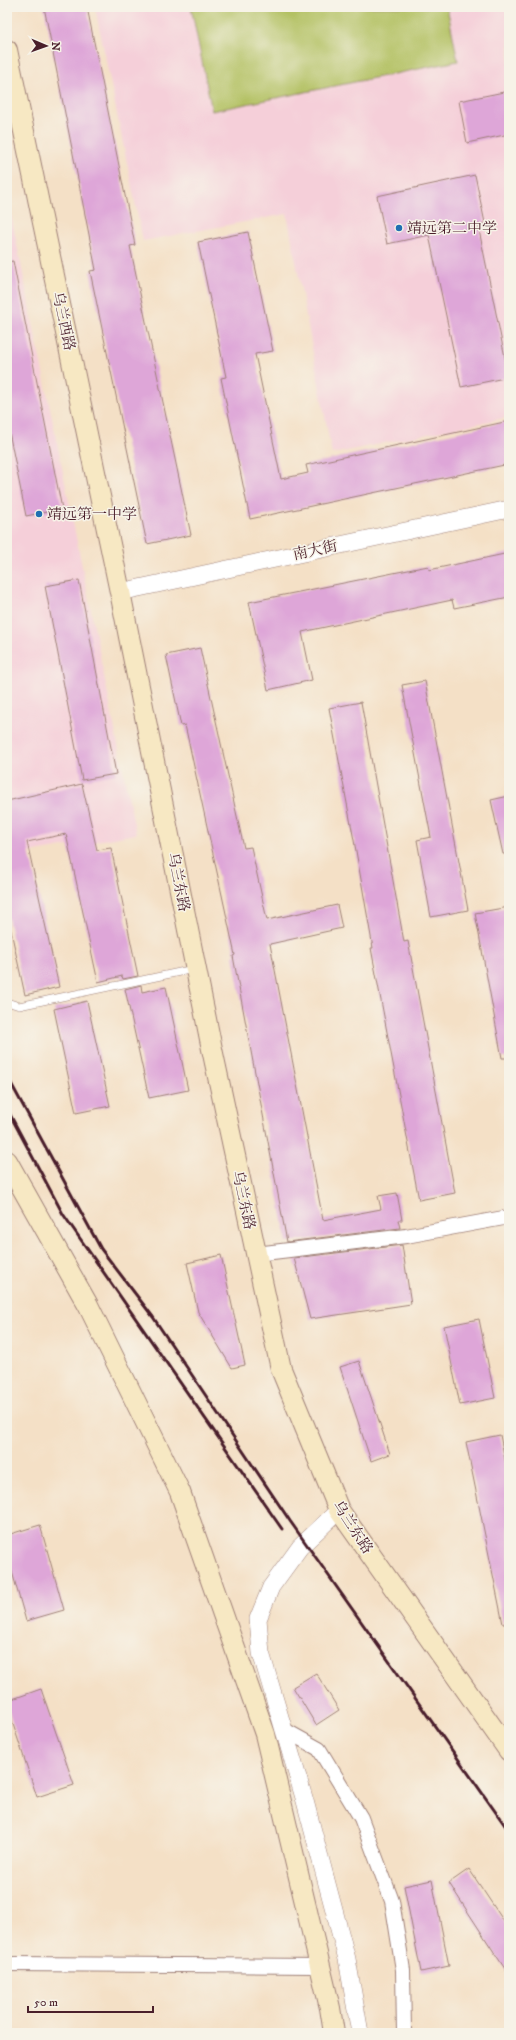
<svg xmlns="http://www.w3.org/2000/svg" width="516" height="2040" font-family="'IM FELL DW Pica','Noto Serif SC',serif">
	<rect width="100%" height="100%" fill="#f7f3e8"/>
	<filter id="ink" filterUnits="userSpaceOnUse"><feTurbulence type="fractalNoise" baseFrequency=".025" numOctaves="2"/><feDisplacementMap in="SourceGraphic" scale="8" xChannelSelector="R" yChannelSelector="G"/><feConvolveMatrix kernelMatrix="1 2 1 2 8 2 1 2 1" color-interpolation-filters="sRGB"/></filter>
	<filter id="wash" filterUnits="userSpaceOnUse"><feTurbulence type="fractalNoise" baseFrequency=".012" numOctaves="4" result="noise"/><feDisplacementMap in="SourceGraphic" scale="16" xChannelSelector="R" yChannelSelector="G"/><feGaussianBlur stdDeviation="0.9" result="paint"/><feColorMatrix in="noise" values="0 0 0 0 0 0 0 0 0 0 0 0 0 0 0 0 0 1.4 0 .05"/><feComposite in="paint" operator="in"/></filter>
	<g filter="url(#wash)">
		<rect width="100%" height="100%" fill="#f4e0c6"/>
		<path fill="#f5cfd9" d="M95,7H509V417L332,454L287,214L143,241Z
			M7,195L136,834L7,857Z"/>
		<path fill="#b3c163" stroke="#7e7047" d="M191,7H447L458,61L212,111Z"/>
		<g id="blocks">
			<path fill="#dea6d8" d="M44,7H87L135,245L130,246L191,535L147,544L90,271L96,270Z
				M509,91V134L467,143L459,101Z
				M475,175L485,223L478,225L509,377L461,387L429,235L387,244L377,196Z
				M248,232L273,351L255,354L281,479L308,473L306,465L509,421V464L250,519L221,378L226,377L198,242Z
				M13,261L62,509L26,516L7,422V262Z
				M509,553V597L454,608L452,600L302,632L312,680L268,690L249,602L428,566L429,570Z
				M79,580L116,774L82,780L45,586Z
				M200,648L244,848L251,847L267,920L337,905L342,928L270,944L323,1220L381,1209L378,1196L397,1193L402,1220H398L400,1228L287,1242L233,956L235,955L185,725L181,726L166,655Z
				M425,681L468,910L431,917L417,840L431,837L402,685Z
				M361,702L404,942L408,941L455,1193L419,1200L371,948H373L356,851L329,708Z
				M82,784L97,850L111,848L138,976L123,979L122,976L98,982L66,834L27,842L59,987L25,995L7,913V801Z
				M509,796V854H503L491,800Z
				M509,907V1058H502L475,913Z
				M141,985L142,992L166,987L188,1090L149,1098L125,989Z
				M87,1001L110,1106L76,1113L54,1009Z
				M402,1245L411,1304L310,1319L294,1258Z
				M221,1255L245,1365L232,1368L198,1312L187,1263Z
				M479,1319L495,1398L460,1405L444,1326Z
				M359,1361L390,1454L371,1461L340,1367Z
				M500,1435L509,1480V1624H503L466,1442Z
				M40,1525L64,1610L26,1621L7,1554V1535Z
				M316,1673L339,1710L316,1725L293,1687Z
				M41,1689L74,1785L37,1797L7,1706V1701Z
				M469,1869L509,1929V1975L449,1883Z
				M432,1880L449,1966L421,1972L404,1886Z"/>
		</g>
	</g>
	<g filter="url(#ink)">
		<use href="#blocks" fill-opacity="0" stroke="#9f8078" stroke-width="1"/>
		<g fill="none" stroke-linecap="round" stroke-linejoin="round">
			<g stroke="#9f8078" stroke-width="8">
				<path id="service" d="M7,1002L19,1006L194,969"/>
			</g>
			<g stroke="#9f8078" stroke-width="16">
				<path id="minor" d="M256,1254L406,1236L509,1217
					M283,1729L319,1749L361,1818L392,1901L403,1970L404,2033
					M7,1964L320,1966"/>
			</g>
			<g stroke="#9f8078" stroke-width="18">
				<path id="tertiary" d="M120,592L509,509
					M339,1510L300,1547L271,1587L258,1619L261,1653L305,1801L347,1959L360,2033"/>
			</g>
			<g stroke="#9f8078" stroke-width="22">
				<path id="secondary" d="M7,50L120,592L212,1049L281,1369L339,1510L509,1751
					M7,1161L88,1305L180,1492L265,1734L330,2008L334,2033"/>
			</g>
			<use href="#service" stroke="#fff" stroke-width="7"/>
			<use href="#minor" stroke="#fff" stroke-width="14"/>
			<use href="#tertiary" stroke="#fff" stroke-width="17"/>
			<use href="#secondary" stroke="#f7e8c3" stroke-width="20"/>
			<path stroke="#4a1f2b" stroke-width="3" d="M7,1076L101,1249L153,1317L290,1521L509,1831
				M7,1109L63,1214L282,1529"/>
		</g>
	</g>
	<g fill="#1f6fb2" stroke="#f7f3e8" stroke-width="1.5">
		<circle cx="399" cy="228" r="4"/>
		<circle cx="39" cy="514" r="4"/>
	</g>
	<g text-anchor="middle" stroke-width="3" stroke-linejoin="round" paint-order="stroke">
		<g font-size="15" fill="#4a1f2b" stroke="#f7f3e8" text-anchor="start">
			<text x="407" y="233">靖远第二中学</text>
			<text x="47" y="519">靖远第一中学</text>
		</g>
		<g font-size="15" fill="#4a1f2b" stroke="#f7f3e8">
			<text transform="translate(64 321) rotate(78)" y="5">乌兰西路</text>
			<text transform="translate(315 550) rotate(-12)" y="5">南大街</text>
			<text transform="translate(179 882) rotate(79)" y="5">乌兰东路</text>
			<text transform="translate(244 1200) rotate(78)" y="5">乌兰东路</text>
			<text transform="translate(353 1527) rotate(57)" y="5">乌兰东路</text>
		</g>
	</g>
	<rect width="516" height="2040" fill="none" stroke="#f7f3e8" stroke-width="24"/>
	<g transform="translate(46 46) rotate(92)" stroke="#f7f3e8" stroke-width="3" paint-order="stroke">
	<path d="M0-3L7 15L0 10L-7 15Z" fill="#4a1f2b"/>
	<text y="-6" font-size="11" font-weight="bold" text-anchor="middle" fill="#4a1f2b">N</text>
	</g>
	<path d="M28 2006v6h125v-6" fill="none" stroke="#4a1f2b" stroke-width="2"/>
	<text x="34" y="2006" font-size="12" fill="#4a1f2b" stroke="#f7f3e8" stroke-width="3" paint-order="stroke">50 m</text>
</svg>
